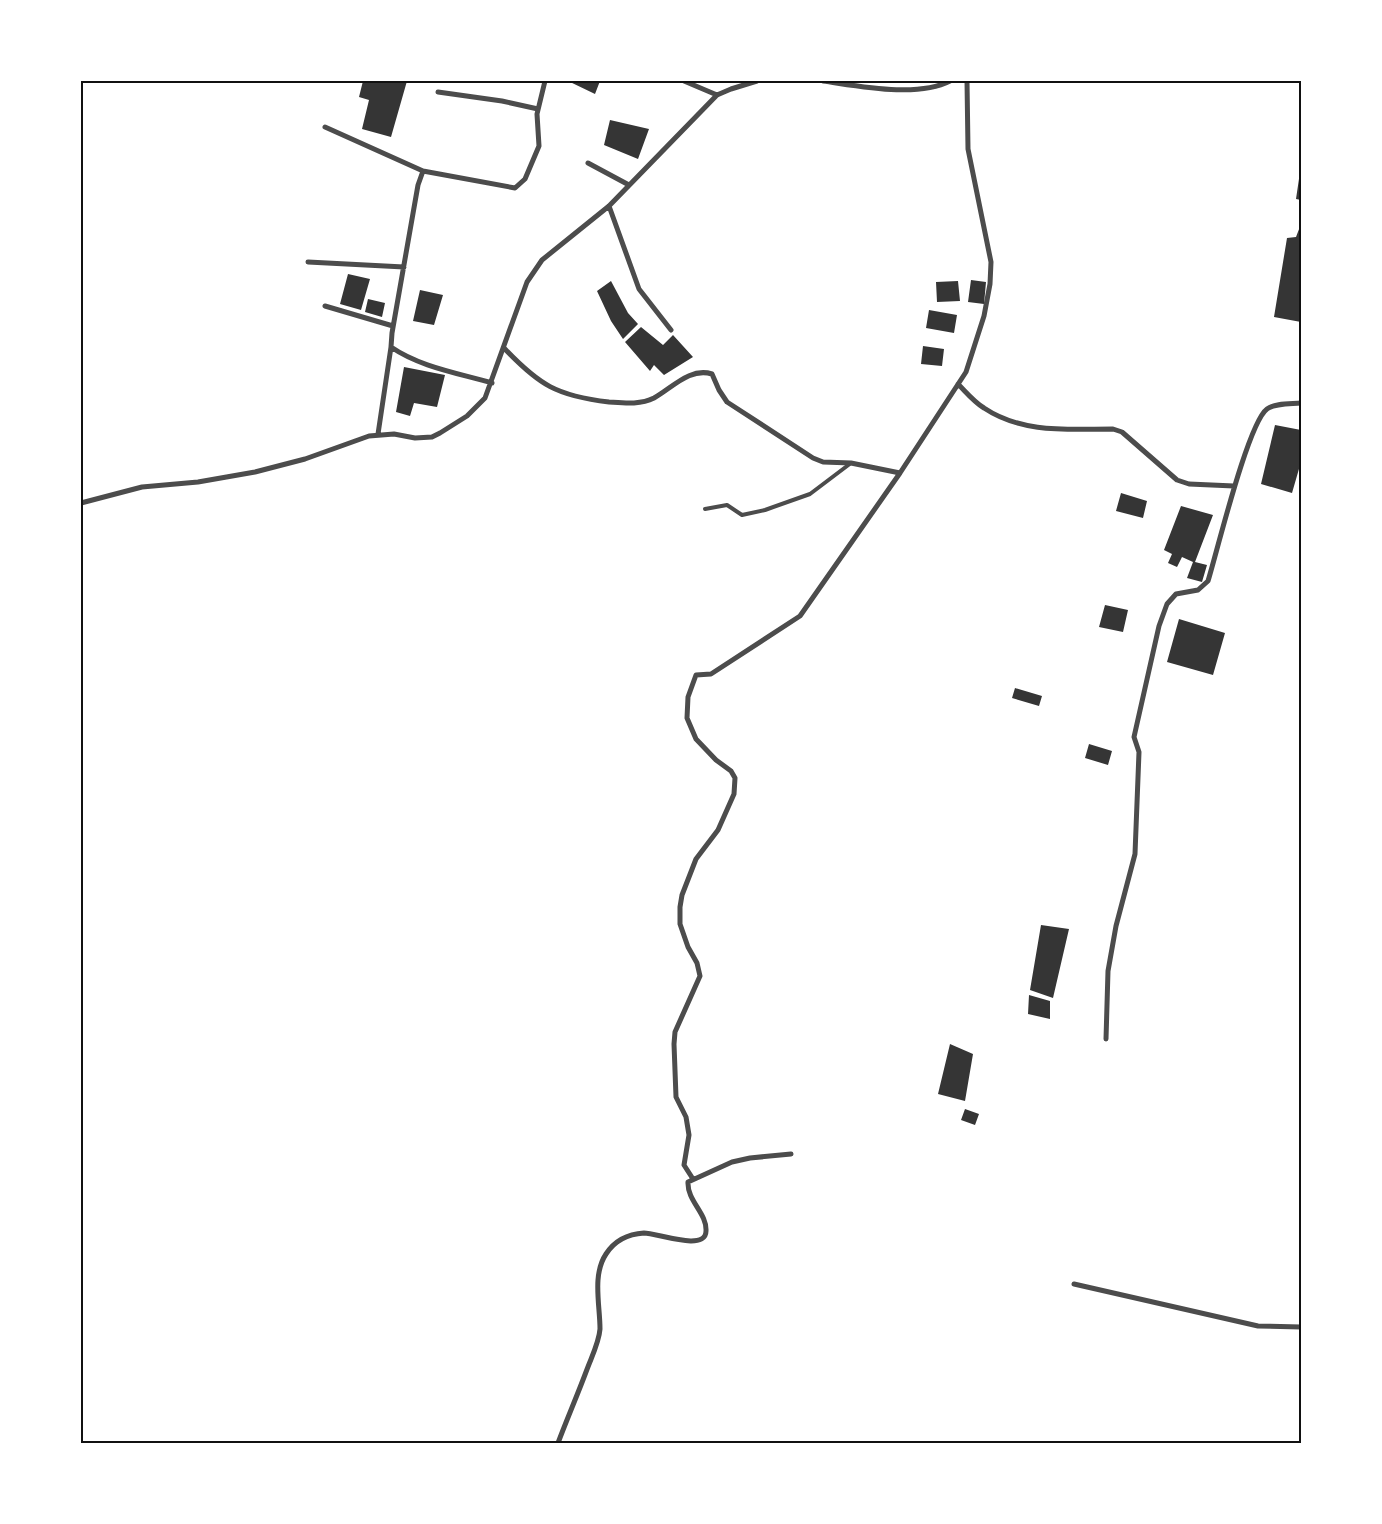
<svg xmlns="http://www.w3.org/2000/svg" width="1382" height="1524" font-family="'Alegreya Sans',sans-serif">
	<rect width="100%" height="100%" fill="#fff"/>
	<path fill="#353535" d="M363,81H407L391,137L362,129L369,100L359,97Z
		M568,81H600L595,94Z
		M610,120L649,129L638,159L604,145Z
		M1300,172H1301V200L1296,199Z
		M1301,224V322L1274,317L1287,238L1296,237Z
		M348,274L370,279L361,310L340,304Z
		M971,280L986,282L984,304L968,302Z
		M611,281L628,313L638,324L623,339L611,321L597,291Z
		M958,281L960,301L937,302L936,282Z
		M420,290L443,295L434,325L413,321Z
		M368,299L385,303L382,317L365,312Z
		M929,310L957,315L954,333L926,328Z
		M641,327L663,345L673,335L693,357L664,375L654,365L650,371L625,342Z
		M923,346L944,349L942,366L921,364Z
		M404,367L445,375L437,407L414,403L410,416L396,412Z
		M1275,425L1301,430V462L1292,493L1261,484Z
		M1121,493L1147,501L1143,518L1116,511Z
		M1181,506L1213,515L1195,562L1207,565L1202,582L1187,578L1193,562L1182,557L1177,567L1168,563L1172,554L1164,550Z
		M1105,605L1128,610L1123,632L1099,627Z
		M1179,619L1225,633L1213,675L1167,662Z
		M1015,688L1042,696L1039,706L1012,698Z
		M1089,744L1112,751L1108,765L1085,758Z
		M1041,925L1069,929L1053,998L1030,990Z
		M1029,995L1050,1001V1019L1028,1014Z
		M950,1044L973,1054L965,1101L938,1094Z
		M965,1109L979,1114L975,1125L961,1120Z"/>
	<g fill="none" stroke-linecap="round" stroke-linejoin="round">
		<path stroke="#4c4c4c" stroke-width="4" d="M705,509L727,505L742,515L765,510L810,494L851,463"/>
		<path stroke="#4c4c4c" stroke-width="5" d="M684,81L717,95
			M823,81C859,86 917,98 950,81
			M438,92L502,101L538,109
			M325,127L423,171
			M588,163L629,185
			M609,206L639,289L671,330
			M308,262L404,267
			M325,306L393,326
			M504,348C539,385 557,396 609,402C624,403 640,405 654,398C672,388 690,367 712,374L719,390L727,402L813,458L823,462L851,463L900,473
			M492,383C458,373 420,367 391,347L392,333L418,185L423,171L515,188L525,179L539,146L537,114L545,81
			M958,384C966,392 974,402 984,408C1023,434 1069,429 1113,429L1122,432L1177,480L1189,484L1234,486
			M378,434L391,347
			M81,503L142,487L198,482L255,472L305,459L369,436L394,434L415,438L432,437L440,433L467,416L485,398L527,282L542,260L609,206L717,95L731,89L757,81
			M1106,1039L1108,971L1116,926L1135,854L1139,752L1134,737L1159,626L1167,604L1176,594L1198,590L1208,581C1217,552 1248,423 1267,409C1275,403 1290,404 1301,403
			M693,1179L684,1165L689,1135L686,1117L676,1097L674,1044L675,1032L700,976L697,963L688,947L680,924V907L682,895L696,859L718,830L734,794L735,778L731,771L716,760L696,739L687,718L688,697L696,675L711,674L800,616L900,473L966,372L984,316L990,284L991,262L968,149L967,81
			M1074,1284L1258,1326L1301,1327
			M558,1443C567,1419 577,1396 586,1372C591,1358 599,1343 600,1329C600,1305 592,1275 606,1254C615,1240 628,1234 644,1233C657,1233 706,1252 706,1231C707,1213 687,1201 688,1182L732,1162L750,1158L791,1154"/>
	</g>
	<rect width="1382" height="1524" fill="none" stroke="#ffffff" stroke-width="165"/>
	<rect x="82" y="82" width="1218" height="1360" fill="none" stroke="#111" stroke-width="2"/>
</svg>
